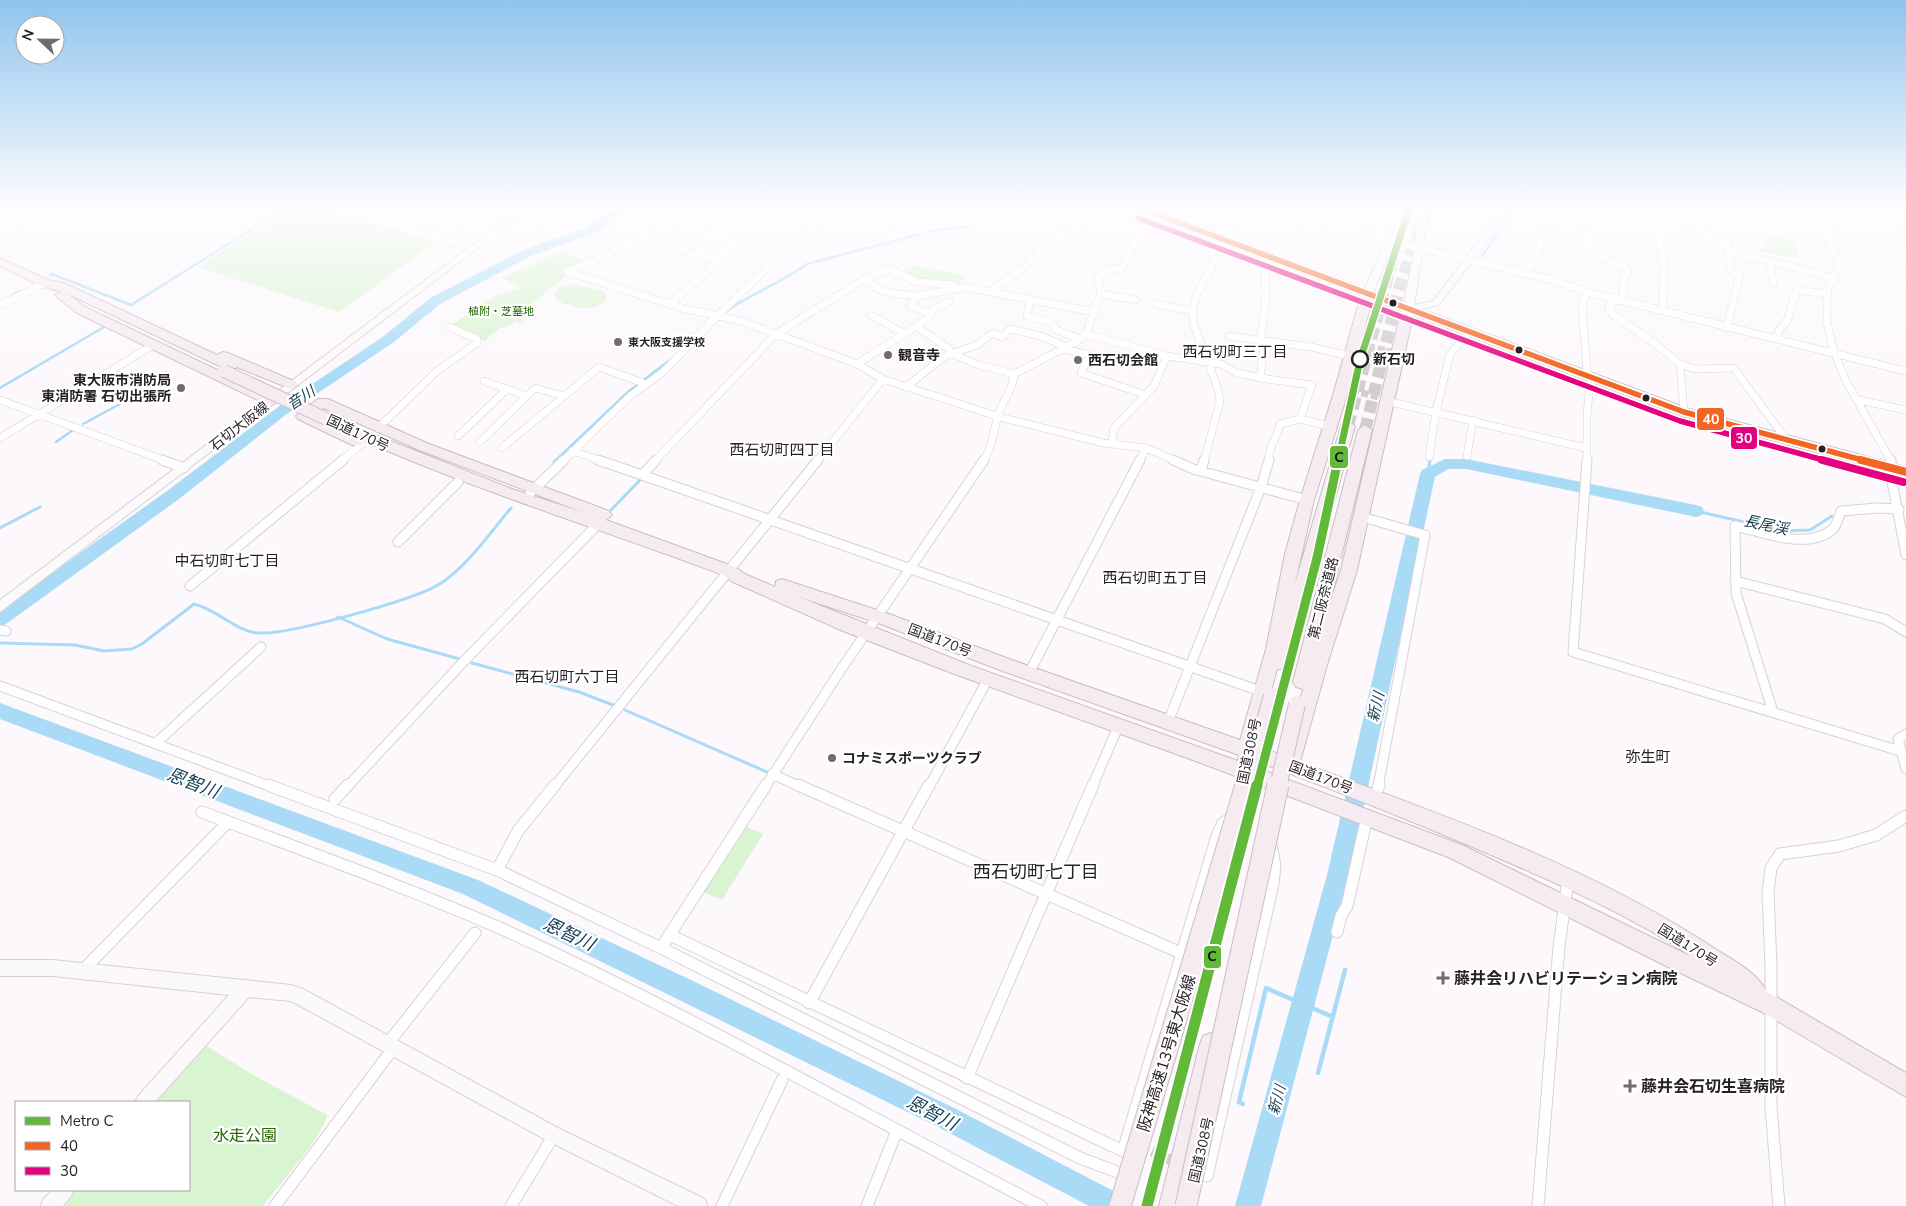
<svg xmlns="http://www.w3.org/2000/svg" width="1906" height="1206" font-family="'Nunito Sans','Noto Sans JP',sans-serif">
	<rect width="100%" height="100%" fill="#fcf8fc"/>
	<path fill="#d8f4d1" d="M288,209H323L439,240L339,312L198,267Z
		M1766,235L1796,241L1798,259L1758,251V248L1767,250Z
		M562,252L587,261L568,274L527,308L528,314L520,323L516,321L504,328H500L484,341L453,324L495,296L522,288L502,278Z
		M916,266L965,275L959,285L917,281L899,272Z
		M575,284L606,292V300C591,315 574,306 557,301L554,294L561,287Z
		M745,826L763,834L722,900L703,892Z
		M203,1044L257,1077L327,1115C326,1132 276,1189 263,1206H60L74,1190H189V1102H151Z"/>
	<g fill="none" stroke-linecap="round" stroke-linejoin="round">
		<path stroke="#a9dbf7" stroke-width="2.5" d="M1482,256L1515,209
			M50,276L52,274L131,305L284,209
			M12,295L20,291
			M725,312C752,293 781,283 807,264L932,231L971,226
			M0,388L104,327
			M83,424L120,404L166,372
			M56,442L73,430
			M555,461L629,391L670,360
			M1430,461V459"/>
		<path stroke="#a9dbf7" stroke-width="3" d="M554,462L556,460
			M1428,474L1430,460
			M611,510L643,477
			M1696,511L1783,531L1810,530L1832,516
			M0,528L40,507
			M338,617L387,639L460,659
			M0,643L75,645L104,651L132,649L142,644L194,604C217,609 236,632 259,633C288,635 413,600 438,585C467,567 489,534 511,508
			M472,663L579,692L613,705
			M625,710L767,772"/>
		<path stroke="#a9dbf7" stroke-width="4.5" d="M1318,1073L1345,970
			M1243,1104L1239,1102L1266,988L1333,1017
			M1266,1115L1273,1118"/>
		<path fill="#a9dbf7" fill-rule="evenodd" d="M614,209H627L609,225L593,234L531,256L440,304L394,342L288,413L179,499L6,624L0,626V610L167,491L278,407L384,336L430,298L523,250L585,228Z
			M1445,459H1466L1696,505L1702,507L1704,511L1702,515L1696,517L1466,469H1448L1435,477L1349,875L1261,1206H1235L1327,875L1420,474L1422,470Z
			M0,703L478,880L691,980L954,1108L1125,1197L1129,1206H1089L936,1126L463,894L0,719Z"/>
		<path stroke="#d1cdd1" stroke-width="7" stroke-dasharray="7 3" stroke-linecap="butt" d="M1358,344L1391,352
			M1342,388L1387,399"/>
		<path stroke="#d1cdd1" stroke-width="11" stroke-dasharray="11 5.5" stroke-linecap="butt" d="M1137,1144L1180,1164"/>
		<path stroke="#d1cdd1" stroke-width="12" stroke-dasharray="12 6" stroke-linecap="butt" d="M1348,426L1406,209
			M1365,430L1400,285L1427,209"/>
		<g stroke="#d7d2d7" stroke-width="8">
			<path id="street-far2" d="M332,209L472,248
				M817,209L832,214
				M1279,209L1419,248L1553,280L1587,292L1906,371
				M1515,209C1540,217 1563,228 1588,235L1585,246L1601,258L1624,266L1628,272L1624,277L1623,301
				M1661,209L1655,222L1664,265L1663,309
				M1840,209L1839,217L1826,236L1840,264L1827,289V321L1834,352L1845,379L1891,461
				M1901,209L1906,224
				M893,222L904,227
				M676,223L714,237L696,254
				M1690,223L1709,234L1711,239L1728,243L1731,271L1740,274L1727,328
				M909,224L925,232
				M0,233L45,209
				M436,237L475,209
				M484,239L581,209
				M886,239L925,214L951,223L976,209
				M671,247L717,260
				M1731,253L1806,270L1834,279
				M1770,262L1773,283
				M1291,264L1304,249V238L1311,218
				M568,272L682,308L741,321L857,364L883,379L999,417L1103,443L1146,448L1176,461
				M568,272L676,223L735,209
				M1526,273L1530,264L1534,262L1543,234
				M863,280L889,269L917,282L954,285
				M991,291L1022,269L1038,254V248L1072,230L1081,220L1080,217L1060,209
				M1100,294L1135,300
				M919,296L910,306L930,314
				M1030,300L1027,316L1053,323L1056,330L1080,339
				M1619,300L1610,305L1609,309L1613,315L1653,342L1680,364L1684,412
				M670,304L716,264H712L736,243L714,237
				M1156,304L1192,311
				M0,305L45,283
				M871,315L903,333
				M916,326L949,349L950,353L979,365L1014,374
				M1086,334L1167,356
				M1229,336L1311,347L1350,356
				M1776,339L1779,330L1787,321L1797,290L1828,294
				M1063,349L1090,355L1081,373L1146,395
				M857,364L927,319L934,309L949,302
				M1680,364L1695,369L1734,368L1787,441
				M1260,378L1264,344L1261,337L1266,296L1265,266L1274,258
				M484,381L527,396
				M906,387L945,356L977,345L993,333L1003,337L1010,329L1041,336L1066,347
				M0,400L166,461
				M1859,400L1906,410
				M1387,401L1586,448
				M378,428L437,371L477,343V339L449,327
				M458,436L506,390
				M0,438L153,345
				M480,442L535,388L564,396
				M1112,444L1114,428L1154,386L1167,356L1221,364L1237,373L1260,378L1312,385L1300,419
				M502,448L599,367L646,384
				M572,451L602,461
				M1467,456L1473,420
				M1429,457L1436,411L1450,354L1470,332
				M341,461L362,444
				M563,461L630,396L663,372L717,316L806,231L839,209
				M655,461L776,334L863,280L883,291L897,294L919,296L964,287L1095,312
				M817,461L883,379
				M983,461C993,447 993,430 999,413C1003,399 1014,389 1014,374L1076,342L1086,334L1101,292L1098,282L1099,275L1109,270L1122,268L1151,209
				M1139,461L1146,448
				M1204,461L1220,402L1218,389L1194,325L1192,311L1198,292L1215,260L1229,241L1228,230L1244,209
				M1269,461C1267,449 1278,436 1280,424L1300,419L1329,426
				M1587,461V413L1591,377L1587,372L1582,303L1587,292"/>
		</g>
		<g stroke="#d7d2d7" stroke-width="11">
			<path id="street-far1" d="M162,460L184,468
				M598,460L642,475L656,460
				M1173,460L1193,469L1307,500
				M1587,460L1573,652L1900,751
				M1891,460L1892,482L1906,555
				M1201,471L1204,460
				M642,475L1263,692
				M530,493L564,460
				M1362,517L1425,535L1378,787
				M398,542L458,482
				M1735,581L1885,619L1906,632
				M190,586L343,460
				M0,630L6,631
				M1029,673L1140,460
				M0,686L272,787
				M1773,712L1736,593L1735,526C1763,532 1808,551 1833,529C1837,525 1839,516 1841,511L1877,508L1899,509
				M1168,722L1261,487L1269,460
				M1906,734L1898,739L1906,769
				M155,744L261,647
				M772,774L801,787
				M347,787L465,660L599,523
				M554,787L818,460
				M765,787L842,668L984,460
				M929,787L988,679
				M1092,787L1118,727"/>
		</g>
		<g stroke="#d7d2d7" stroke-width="13">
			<path id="street" d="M268,785L497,870L661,948L766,785
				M798,785L1181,953
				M1378,788L1379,785
				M335,799L348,785
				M202,812C302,850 404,886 502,929C686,1012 862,1114 1041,1206
				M497,870L518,831L555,785
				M1337,932L1341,916L1347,906L1367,817
				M670,935L1123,1151L1217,836L1223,823L1233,817
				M661,948L1080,1158L1128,1176
				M82,971L228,822
				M809,1003L929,785
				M389,1042L475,933
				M967,1078L1093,785
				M1203,1174L1207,1176L1273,884L1275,866L1271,845
				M275,1206L395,1046
				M511,1206L554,1135
				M722,1206L782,1080
				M867,1206L896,1133
				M1538,1206L1559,947L1568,879
				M1779,1206L1771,1107V966L1768,893L1771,868L1780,854L1839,846L1876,835L1906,816"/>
		</g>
		<g stroke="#d7d2d7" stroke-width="2">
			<path id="secondary" d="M520,209H529L0,612V600Z
				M1396,209H1404L1399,229L1373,293L1371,295H1365L1363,293L1391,229Z
				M1418,209H1426L1423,248L1414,305L1433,301L1503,209H1511L1439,305L1408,312L1403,309L1415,248Z
				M0,960H53L291,985L303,989L560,1129L705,1199L707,1206H678L548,1141L291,1001L249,997L155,1102H135L138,1096L229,995L53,976H0Z
				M53,1190H74L71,1196L63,1206H41L43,1199Z"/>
		</g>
		<g stroke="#c9bec5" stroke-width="2">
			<path id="highway" d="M1137,209H1151L1689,409L1906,467V477L1679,415L1413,315L1357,570L1327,665L1300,762C1440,814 1592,867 1717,950C1733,960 1759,974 1766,991L1906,1073V1097L1762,1012L1666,966L1448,857L1201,763L957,675L843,631L733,582L723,575C603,530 481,492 364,441L362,445H352L298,419L296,416L318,399H328L429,444L609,511L612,515L606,520L735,567L745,574L775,587L776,581L782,579L889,614L1012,660L1240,740L1266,649L1285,554L1300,500L1334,392L1361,295L1138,211ZM1372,300L1401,311L1341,570L1329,606L1372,430L1365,425L1358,430L1293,682L1296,687L1303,689L1284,756L1258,746L1259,735L1277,669L1287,668L1290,663L1355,426L1348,421L1341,426L1294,587L1314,500L1348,392ZM324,408L419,450L585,513L512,489L353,426L348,424L341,429L313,415ZM799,597L878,623L1000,670L1239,755L1238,761L969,665ZM1256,761C1334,790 1412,821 1489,854C1558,884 1629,914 1692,957L1462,845L1252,766Z
				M0,258L48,280L64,283L217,355L223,352L228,353L296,382L298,385L291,389L237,367L231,370L226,369L68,294L85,307L276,398L278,401L271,405L266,404L77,313L55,295L62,292L41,286L0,266Z
				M1211,1033L1219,1036L1222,1044L1183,1206H1159L1200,1044L1203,1036Z"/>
		</g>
		<use href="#street-far2" stroke="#fffeff" stroke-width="7"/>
		<use href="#street-far1" stroke="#fffeff" stroke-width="9"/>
		<use href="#street" stroke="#fffeff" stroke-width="11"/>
		<use href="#secondary" fill="#fcf9fa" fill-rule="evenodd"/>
		<use href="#highway" fill="#f5ebf0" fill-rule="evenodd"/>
		<g stroke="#c9bec5" stroke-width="14" stroke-linecap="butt">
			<path id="highway-bridge-far2" d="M224,371L348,429"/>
		</g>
		<g stroke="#c9bec5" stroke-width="18" stroke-linecap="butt">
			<path id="highway-bridge-far1" d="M1246,787L1272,696
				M1278,787L1297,704"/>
		</g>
		<g stroke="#c9bec5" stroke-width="23" stroke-linecap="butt">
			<path id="highway-bridge" d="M1120,1206L1246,785
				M1186,1206L1278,785"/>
		</g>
		<use href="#highway-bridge-far2" stroke="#f5ebf0" stroke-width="12"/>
		<use href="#highway-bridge-far1" stroke="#f5ebf0" stroke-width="16"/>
		<use href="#highway-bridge" stroke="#f5ebf0" stroke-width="21"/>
		<g stroke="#fff" stroke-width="9">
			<path id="bus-1-far1" d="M1142,209L1684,412L1866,461"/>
		</g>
		<g stroke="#fff" stroke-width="11">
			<path id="bus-1" d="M1861,460L1906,472"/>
		</g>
		<g stroke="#fff" stroke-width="9">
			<path id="bus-2-far1" d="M1138,218L1680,421L1827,461"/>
		</g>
		<g stroke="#fff" stroke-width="11">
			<path id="bus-2" d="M1822,460L1903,482"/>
		</g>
		<use href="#bus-1-far1" stroke="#f26522" stroke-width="5.5"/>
		<use href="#bus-1" stroke="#f26522" stroke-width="8"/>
		<use href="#bus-2-far1" stroke="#e5007d" stroke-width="5.5"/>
		<use href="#bus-2" stroke="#e5007d" stroke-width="8"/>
		<g stroke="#fff" stroke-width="10">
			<path id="metro-1-far2" d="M1338,461L1360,360L1409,209"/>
		</g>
		<g stroke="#fff" stroke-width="12">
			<path id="metro-1-far1" d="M1257,787L1317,558L1338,460"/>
		</g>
		<g stroke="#fff" stroke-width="15">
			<path id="metro-1" d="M1147,1206L1257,785"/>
		</g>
		<use href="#metro-1-far2" stroke="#62b839" stroke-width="7"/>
		<use href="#metro-1-far1" stroke="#62b839" stroke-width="9"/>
		<use href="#metro-1" stroke="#62b839" stroke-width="11"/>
	</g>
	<linearGradient id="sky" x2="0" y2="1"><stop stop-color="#8fc4ee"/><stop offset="0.55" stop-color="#fefcfe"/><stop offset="1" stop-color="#fefcfe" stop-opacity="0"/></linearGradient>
	<rect width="1906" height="377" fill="url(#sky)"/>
	<g fill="#251f26" stroke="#fff" stroke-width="2">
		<circle cx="1393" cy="303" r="4.5"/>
		<circle cx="1519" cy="350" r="4.5"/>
		<circle cx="1646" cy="398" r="4.5"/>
		<circle cx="1822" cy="449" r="4.5"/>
	</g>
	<g fill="#706b71" stroke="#fff" stroke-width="2">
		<circle cx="618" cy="342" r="5"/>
		<circle cx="888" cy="355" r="5"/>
		<circle cx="1078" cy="360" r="5"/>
		<circle cx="181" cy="388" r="5"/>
		<circle cx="832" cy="758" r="5"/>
		<path d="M1440.5 970.5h5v5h5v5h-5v5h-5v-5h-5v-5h5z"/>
		<path d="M1627.5 1078.5h5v5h5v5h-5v5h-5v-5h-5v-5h5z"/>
	</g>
	<circle fill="#fff" stroke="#251f26" stroke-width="2.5" cx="1360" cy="359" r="8"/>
	<g text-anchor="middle" stroke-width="4.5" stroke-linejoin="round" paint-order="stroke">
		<g font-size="11" fill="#216803" stroke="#fff">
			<text x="501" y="315">植附・芝墓地</text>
		</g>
		<g font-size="11" font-weight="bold" fill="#251f26" stroke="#fff" text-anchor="start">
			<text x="628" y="346">東大阪支援学校</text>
		</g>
		<g font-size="14" font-weight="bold" fill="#251f26" stroke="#fff" text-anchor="start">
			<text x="898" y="360">観音寺</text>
			<text x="1088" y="365">西石切会館</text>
			<text x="171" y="385" text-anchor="end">東大阪市消防局<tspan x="171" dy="16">東消防署 石切出張所</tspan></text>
			<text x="842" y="763">コナミスポーツクラブ</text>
		</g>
		<g font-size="14" font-weight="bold" fill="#251f26" stroke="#fff" text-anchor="start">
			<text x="1373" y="364">新石切</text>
		</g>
		<g font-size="14" fill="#251f26" stroke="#fff">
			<text transform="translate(239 426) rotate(-38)" y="5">石切大阪線</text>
			<text transform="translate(358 433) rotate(25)" y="5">国道170号</text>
			<text transform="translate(1323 598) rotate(-76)" y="5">第二阪奈道路</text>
			<text transform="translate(940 640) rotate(21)" y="5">国道170号</text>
			<text transform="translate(1249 751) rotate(-78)" y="5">国道308号</text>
			<text transform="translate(1321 777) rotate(21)" y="5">国道170号</text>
			<text transform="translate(1688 945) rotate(32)" y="5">国道170号</text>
			<text transform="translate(1201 1150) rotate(-77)" y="5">国道308号</text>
		</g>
		<g font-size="15" fill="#251f26" stroke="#fff">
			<text x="1235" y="357">西石切町三丁目</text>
			<text x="782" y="455">西石切町四丁目</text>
			<text x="227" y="566">中石切町七丁目</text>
			<text x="1155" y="583">西石切町五丁目</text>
			<text x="567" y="682">西石切町六丁目</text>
			<text x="1648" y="762">弥生町</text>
		</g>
		<g font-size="15" font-style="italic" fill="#123d50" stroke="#fff">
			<text transform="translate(301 398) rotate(-34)" y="5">音川</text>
			<text transform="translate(1766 525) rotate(12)" y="5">長尾渓</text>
			<text transform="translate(1376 707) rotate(-77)" y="5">新川</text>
			<text transform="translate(1277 1100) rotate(-75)" y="5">新川</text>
		</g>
		<g font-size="16" font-weight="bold" fill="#251f26" stroke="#fff" text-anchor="start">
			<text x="1454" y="984">藤井会リハビリテーション病院</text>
			<text x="1641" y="1092">藤井会石切生喜病院</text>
		</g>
		<g font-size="16" fill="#251f26" stroke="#fff">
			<text transform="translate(1166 1053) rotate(-73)" y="6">阪神高速13号東大阪線</text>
		</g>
		<g font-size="16" fill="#216803" stroke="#fff">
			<text x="245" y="1141">水走公園</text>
		</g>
		<g font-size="18" font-style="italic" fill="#123d50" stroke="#fff">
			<text transform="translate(193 783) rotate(21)" y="6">恩智川</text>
			<text transform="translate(569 934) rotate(25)" y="6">恩智川</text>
			<text transform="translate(932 1113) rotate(27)" y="6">恩智川</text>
		</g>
		<g font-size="18" fill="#251f26" stroke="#fff">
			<text x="1036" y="878">西石切町七丁目</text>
		</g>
	</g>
	<g stroke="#fff" stroke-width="2">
		<rect x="1696" y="407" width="29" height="24" rx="5" fill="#f26522"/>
		<rect x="1730" y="426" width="28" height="24" rx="5" fill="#e5007d"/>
		<rect x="1329" y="445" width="20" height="24" rx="5" fill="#62b839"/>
		<rect x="1203" y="945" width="19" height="24" rx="5" fill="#62b839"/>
	</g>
	<g font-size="14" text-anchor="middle" font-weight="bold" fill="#fff">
		<text x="1711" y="424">40</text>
		<text x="1744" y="443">30</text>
	</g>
	<g font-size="14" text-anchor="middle" font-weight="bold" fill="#111">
		<text x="1339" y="462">C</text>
		<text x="1212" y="961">C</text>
	</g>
	<rect x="15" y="1101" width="175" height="90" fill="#ffffff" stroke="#a8a5a8"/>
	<rect x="25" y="1117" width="25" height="8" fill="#62b839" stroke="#a8a5a8"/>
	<text x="60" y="1126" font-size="15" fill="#251f26">Metro C</text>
	<rect x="25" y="1142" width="25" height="8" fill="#f26522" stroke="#a8a5a8"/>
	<text x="60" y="1151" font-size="15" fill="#251f26">40</text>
	<rect x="25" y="1167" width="25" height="8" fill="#e5007d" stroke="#a8a5a8"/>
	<text x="60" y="1176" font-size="15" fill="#251f26">30</text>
	<g transform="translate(40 40) rotate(292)"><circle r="24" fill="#ffffff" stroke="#a8a5a8"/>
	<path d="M0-4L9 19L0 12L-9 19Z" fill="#706b71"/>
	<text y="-8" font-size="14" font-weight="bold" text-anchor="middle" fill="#251f26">N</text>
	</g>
</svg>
